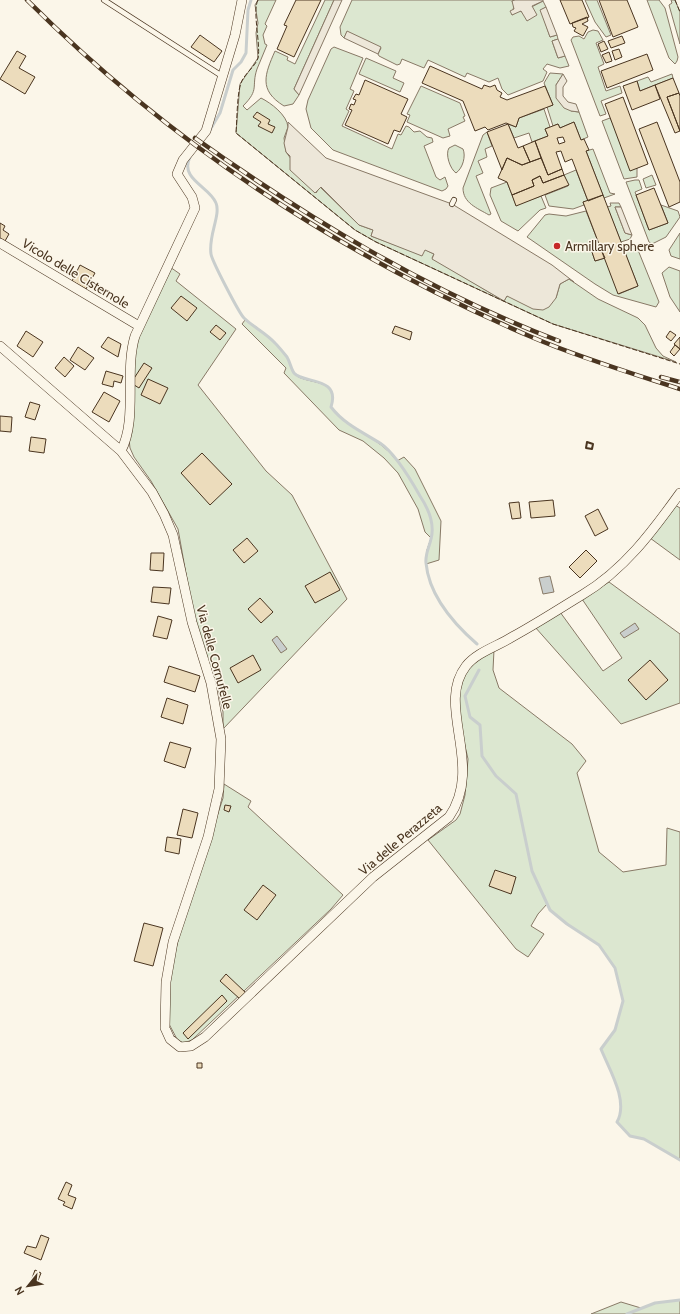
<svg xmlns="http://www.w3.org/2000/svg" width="680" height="1314" font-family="Cabin,sans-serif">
	<rect width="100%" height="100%" fill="#fbf6e9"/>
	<path fill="#dce7d0" stroke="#887966" d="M258,0H276L265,24L267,26L263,35L265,44L267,45C264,53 260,61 257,69C251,87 260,89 243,106L247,110L261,98C271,103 287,115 288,127L284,138L286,152L316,193L320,187L359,225L373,230L371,236L422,255L424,249L434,254L432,258L504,301L507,296L556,298L560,284L569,279L598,299L638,318L645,325L656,348L663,356L676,362L553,324L376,242L355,230L236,133L240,84L258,58L256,33L258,23L255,5Z
		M325,0H334L294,89L299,95L293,104L284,106C258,90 265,74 275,51L288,57L287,60L295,64Z
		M352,0H515L512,1L514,5L512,15L519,11L522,12L543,1L546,7L541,10L550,37L557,35L558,39L552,41L558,58L565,56L569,66L560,68L547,64L543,69L547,72L543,81L508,95L502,89L498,78L489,82L467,73L465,77L428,60L424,68L402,59L400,64L397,65L379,56L378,54L381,48L347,32L344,38L341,35L340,27Z
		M585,0H597L611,35L606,37L595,22Z
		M647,0H659L665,8L678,57L677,61L675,64L669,58Z
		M671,0H675L680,12V44L669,5L672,3Z
		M593,30L598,31L603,40L596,43L604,64L598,67L606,91L620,86L622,93L601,101L606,114L600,116L571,40L573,37L579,36L584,39L588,32Z
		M334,47L363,58L350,89L354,91L346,109L349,111L342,126L392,149L398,134L401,135L406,126L409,127L414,132L420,131L427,137L432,138L433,142L424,146L436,177L440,180L445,177L448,186L446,189L442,191L333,150L311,128L306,109L308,100L331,49Z
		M366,58L396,71L393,78L404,83L400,92L359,74Z
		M550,73L563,74L556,85L571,111L579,112L588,137L581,140L574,122L560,128L558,124L553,126L547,107L553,105L544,83Z
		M672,74L673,78L640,91L637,81L648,77L651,82Z
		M421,86L460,103L465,116L463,117L465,121L448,129L450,136L443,138L407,122L410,115L407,114Z
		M544,109L550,127L545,129L548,136L532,142L529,133L514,138L508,124L516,127L519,118Z
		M610,118L637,168V177L624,179L602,121Z
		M487,132L492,146L485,149L487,157L478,161L483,173L476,176L491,214L489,215C477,208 463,203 463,188L483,135Z
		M455,145L463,149C466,156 463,168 456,173C450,169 445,154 449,148Z
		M593,149L610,193L615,194L604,198L586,151Z
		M576,170L588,201L583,202L584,205L573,209L549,206L545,195L568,186L564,175Z
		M652,175L656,185L646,188L643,179Z
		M635,180H639L642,189L635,192L649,230L668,223L661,205L678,211L680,217L666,237L652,244L649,242L626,182Z
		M507,182L516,205L541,196L546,208L540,210L518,231L501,221L490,195L491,188Z
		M610,203H619L621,207H615L625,233L632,235L630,239L621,242L607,207L611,206Z
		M586,211L601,249L592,252L595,261L605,258L619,294L638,286L623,248L633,244V246L636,245L659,302L656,307L613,295L595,284L527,237L545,215L549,214L566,216Z
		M680,233V259L671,256L669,250Z
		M170,267L180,274L176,281L236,329L198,385L266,471L292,495L347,599L223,729V712L216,682L195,624L178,529L151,481L134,457L130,448L128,431L135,343Z
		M669,267L680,271V312L670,297L662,273Z
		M245,320C261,329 276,342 286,356C290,362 291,371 296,375C307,385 340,377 331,407C349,430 380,437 397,461L404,457L415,469L441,521L439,560L426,564L427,550L431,538L425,532L418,509L398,473L384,458L363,441L339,430L284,373L286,368L242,324Z
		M675,505L680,508V560L650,538Z
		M609,582L680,634V703L621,724L535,627L560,612L603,671L622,658L582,599Z
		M494,650L493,670L499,688L572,744L586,761L577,773L599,852L623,872L666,865L667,828L680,832V1160L644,1139L630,1136L617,1122C629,1101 609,1069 601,1049L615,1030L623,1001L615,968L599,945L567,924L550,910L547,904L538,914L531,926L544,934L528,957L516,949L428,840L456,820L460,814L465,795L468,759L460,724L459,693L464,676L471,663Z
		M224,784L251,801L248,807L343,895L331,909L192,1040L184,1043L178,1041L169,1024L168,982L182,924L223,798Z
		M680,1300V1314H591L621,1302L641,1308L655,1303Z"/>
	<path fill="#ede7d9" stroke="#887966" d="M334,0H342L299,95L294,89Z
		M515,0H543V1L532,6L537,15L527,21L521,11L512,15L510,11L514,9L512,1Z
		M546,7L557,35L550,37L540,10Z
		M347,31L381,47L378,54L344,38Z
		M558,39L565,56L558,58L552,41Z
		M563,74L567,81L563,87V96L568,102L576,104L579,112L571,111L564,108L556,98V85Z
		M288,122L326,158L452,204L552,265L574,282L569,279L560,284L556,298L549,307L543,310L533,309L507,296L504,301L432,259L434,254L425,250L422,256L371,236L373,230L359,225L321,187L315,193L290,170V156L286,152L284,143L288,127Z
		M615,207H621L632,235L625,233Z"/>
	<path fill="#c9cecd" stroke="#887966" d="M550,576L554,592L543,594L539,578Z
		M635,623L639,629L624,638L620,633Z
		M277,636L287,649L281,653L272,640Z"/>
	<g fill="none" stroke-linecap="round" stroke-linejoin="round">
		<path stroke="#c9cecd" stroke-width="3" d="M210,130L220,113L233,70L241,62L246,53L248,10L251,0
			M190,157C179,179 210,187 216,203C221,215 208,236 211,254C212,261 239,313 244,318C253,327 266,333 275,343C279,347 283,352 287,357C290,362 291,369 294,373C303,384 341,376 331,407C344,424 362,432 380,443C395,453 411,480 420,496C428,508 435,524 431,539C429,548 425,554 426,563C429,595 454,624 477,644
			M479,670L465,696L470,717L480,725L482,756L496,776L516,794L532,871L550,910L567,924L599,945L615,968L623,1001L615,1030L601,1049C609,1069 629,1101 617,1122L630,1136L644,1139L680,1160
			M627,1314L655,1303L680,1300"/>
	</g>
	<path fill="#ecdcbc" stroke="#4a3520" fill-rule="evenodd" d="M296,0H321L294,57L277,49L287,26L284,25Z
		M560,0H582L589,17L570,24Z
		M599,0H627L638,27L613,37Z
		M587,17L588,21L582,24L588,27L583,36L574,31L576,28L573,27L572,23Z
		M200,35L222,51L214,62L191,47Z
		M622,36L625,43L611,48L608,41Z
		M604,41L608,49L601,52L598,44Z
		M619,49L622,57L615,60L612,51Z
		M17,51L26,56L19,68L35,77L25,94L0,79Z
		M609,52L612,61L606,63L602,55Z
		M647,54L653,70L607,88L601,71Z
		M430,66L482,89L484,85L490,87L495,85L497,90L502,93L500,97L507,100L545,86L553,105L519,118L516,127L506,123L488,130L485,127L475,131L463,101L422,83Z
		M673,78L679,93L667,97L680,131L675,133L655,85Z
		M365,80L408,99L401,114L407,117L400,132L394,130L388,144L345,125L352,110L349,109L351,104L354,105L356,100L353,99L356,94L359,95Z
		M637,81L640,91L655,85L660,99L632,110L623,86Z
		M679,93L680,96V131L667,97Z
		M623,97L648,164L630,171L605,104Z
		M257,112L270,120L268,124L275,127L272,133L258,126L261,122L253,117Z
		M574,122L581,140L584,139L589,150L586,151L603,195L588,201L572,159L565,162L561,151L556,152L562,169L548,175L535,141L548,136L545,129L558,124L560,128ZM563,137L565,142L559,144L557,138Z
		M657,122L680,182V202L669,207L639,129Z
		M508,124L518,148L523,146L530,162L522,165L507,158L502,170L487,132Z
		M535,141L541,158L530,162L523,146Z
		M507,158L522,165L541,158L548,175L562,169L564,175L543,183L540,176L532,180L534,186L512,195L507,182L498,178Z
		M564,175L569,185L516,206L512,195L534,186L532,180L540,176L543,183Z
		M654,188L668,223L649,230L636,195Z
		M603,195L638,286L618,294L583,202Z
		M0,223L5,226L3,230L9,234L5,241L0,238Z
		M601,249L605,258L595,261L592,252Z
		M80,265L95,273L86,289L72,281Z
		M181,296L197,308L187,321L171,308Z
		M216,325L226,333L220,340L210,332Z
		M395,326L412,332L410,340L392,333Z
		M26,331L43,342L33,357L17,346Z
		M670,331L676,335L671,341L666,337Z
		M108,337L121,344L118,357L101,347Z
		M680,337V349L674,344Z
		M675,345L680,349L674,356L670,352Z
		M78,347L94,358L85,370L70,360Z
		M64,357L74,366L65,377L55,368Z
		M144,363L152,368L139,388L131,383Z
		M106,371L123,376L121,383L114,381L113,387L102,384Z
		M148,379L168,388L160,404L141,395Z
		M104,392L120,401L109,422L92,412Z
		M30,402L40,405L35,420L25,417Z
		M0,416L12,417L11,432L0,431Z
		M31,437L46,439L44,453L29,451Z
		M202,453L232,484L210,505L181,473Z
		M553,500L555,516L531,518L529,502Z
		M519,502L521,518L512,519L509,503Z
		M598,509L608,529L595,536L585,516Z
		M247,538L258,551L244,563L233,550Z
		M586,550L597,561L580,578L569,567Z
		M151,553H164L163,571L150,570Z
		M330,572L340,590L315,603L305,586Z
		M153,587L171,588L169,604L151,602Z
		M260,598L273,612L261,623L248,609Z
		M158,616L172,620L167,639L153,636Z
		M253,655L261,670L238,683L230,668Z
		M650,660L668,680L646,700L628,680Z
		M169,666L200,676L195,692L164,682Z
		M167,698L188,705L183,724L161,717Z
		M170,742L191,748L185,768L164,761Z
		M225,805L231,806L229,812L224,810Z
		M183,809L198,813L192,838L177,835Z
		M167,837L181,839L179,854L165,851Z
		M495,870L516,877L511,894L489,886Z
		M263,885L276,895L257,920L244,910Z
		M144,923L163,928L153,966L134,961Z
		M226,974L246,993L240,999L220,981Z
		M222,995L227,1001L188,1039L183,1033Z
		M197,1063H202V1068H197Z
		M66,1182L72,1185L68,1195L76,1198L72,1209L63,1205L65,1202L58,1199Z
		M41,1235L49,1238L41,1260L24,1253L27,1246L36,1248Z
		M35,1270L41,1273L37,1283L31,1281Z"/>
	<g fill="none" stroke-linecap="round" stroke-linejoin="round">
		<g stroke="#4a3520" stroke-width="6">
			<path id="service" d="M104,0L222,76
				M452,204L454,200"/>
		</g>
		<g stroke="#4a3520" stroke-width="10">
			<path id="minor" d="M0,243L139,326
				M0,346L121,451L152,492L164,514L173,535L192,622L211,683L221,739L219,789L208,837L173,942L166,982L165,1028L170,1039L180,1047L191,1046L205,1037L373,877L449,817C485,765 435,706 466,666C477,652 498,646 512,637C536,624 559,609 582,595C624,570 652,532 680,493
				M121,451C138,418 124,372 135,336L195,208L192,197L177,174L183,160L206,131L235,35L242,0"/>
		</g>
		<use href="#service" stroke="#fbf6e9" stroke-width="4.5"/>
		<use href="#minor" stroke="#fbf6e9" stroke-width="9"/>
		<g stroke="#4a3520" stroke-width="4.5">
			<path id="rail" d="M27,0C173,146 344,257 534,338C581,358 631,373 680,389
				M195,138C309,219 428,291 559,341
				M661,377L680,382"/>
		</g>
		<use href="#rail" stroke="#fbf6e9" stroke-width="3" stroke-dasharray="9" stroke-linecap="butt"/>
		<path stroke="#4a3520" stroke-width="1" stroke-dasharray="5 2" stroke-linecap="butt" d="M258,0C252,11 261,45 258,58C255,67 244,74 241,83C237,93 237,121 236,133L355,230L376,242L553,324L680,364
			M675,0L680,12"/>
		<path stroke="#4a3520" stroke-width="2" d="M587,442L593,444L592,449L586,448Z"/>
	</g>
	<circle fill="#c62828" stroke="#fbf6e9" stroke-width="1.5" cx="557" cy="246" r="4"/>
	<g text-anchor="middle" stroke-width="3" stroke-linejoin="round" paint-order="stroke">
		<g font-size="13" fill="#4a3520" stroke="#fbf6e9" text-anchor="start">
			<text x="565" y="251">Armillary sphere</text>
		</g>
		<g font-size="13" fill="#4a3520" stroke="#fbf6e9">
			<text transform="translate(76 273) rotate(31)" y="5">Vicolo delle Cisternole</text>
			<text transform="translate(215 657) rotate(75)" y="5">Via delle Cornufelle</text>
			<text transform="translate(400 839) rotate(-40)" y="5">Via delle Perazzeta</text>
		</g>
	</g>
	<g transform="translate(28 1286) rotate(240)" stroke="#fbf6e9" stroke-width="3" paint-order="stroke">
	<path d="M0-3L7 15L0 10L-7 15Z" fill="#4a3520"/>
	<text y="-6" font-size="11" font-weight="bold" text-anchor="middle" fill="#4a3520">N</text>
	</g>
</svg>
